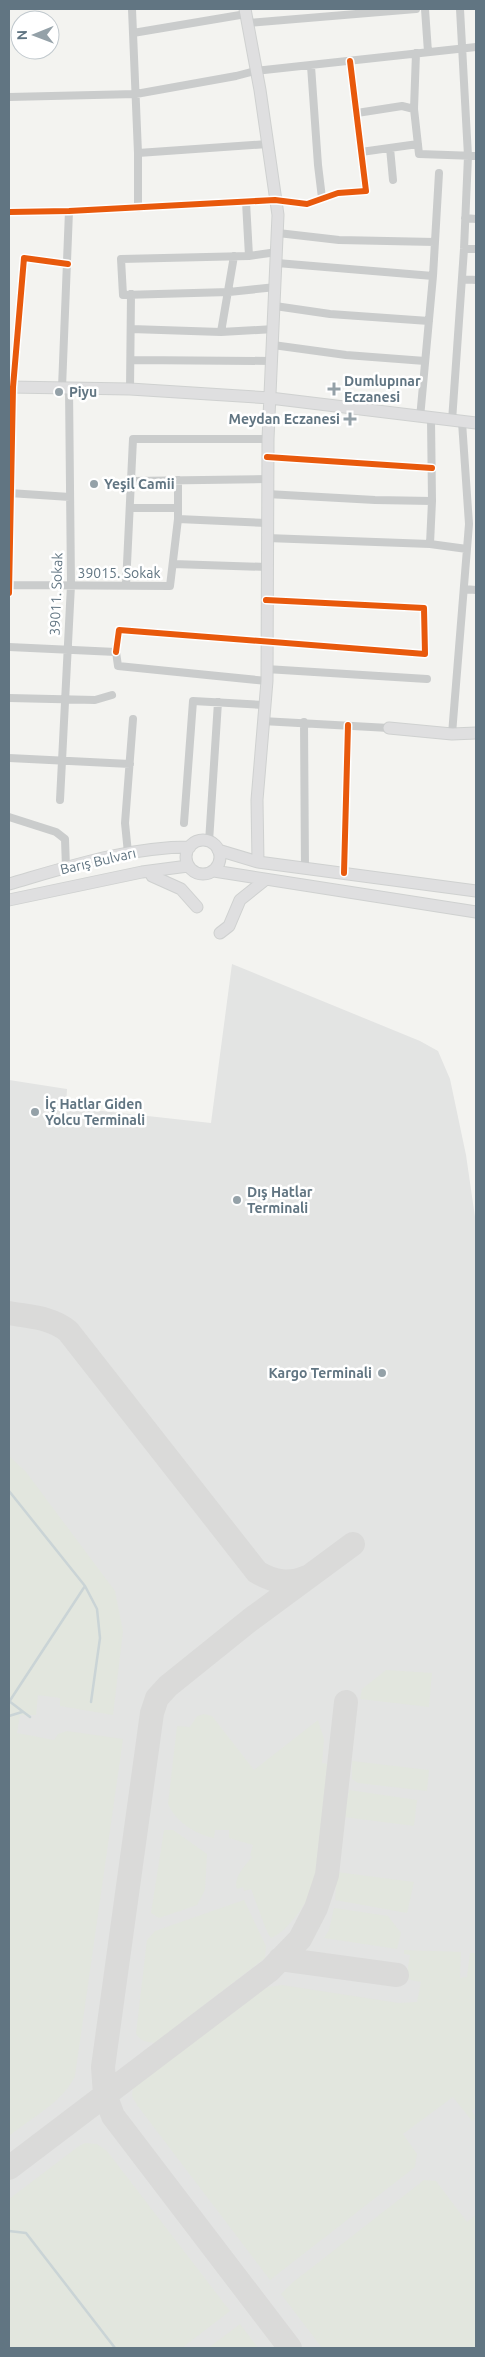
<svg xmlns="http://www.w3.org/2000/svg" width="485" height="2357" font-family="Ubuntu,sans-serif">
	<rect width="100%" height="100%" fill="#f3f3f0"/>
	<path fill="#e3e4e3" d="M232,964L420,1041L438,1051L450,1079L466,1155L476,1224V2348H9V1080L67,1089L66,1107L211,1123Z"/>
	<path fill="#e2e6de" d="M9,1456L26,1472L115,1591L123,1631L113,1715L60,1706V1698L38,1695L36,1715H20L17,1733L54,1740L58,1734L67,1731L123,1739L75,2076C63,2102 31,2118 9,2136Z
		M386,1670L432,1673L429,1707L360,1699L362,1689Z
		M204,1714L212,1716L254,1770L318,1720L324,1739L322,1763L333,1765C327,1803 324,1843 315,1881C311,1898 288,1932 271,1938C265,1930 256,1901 251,1889L244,1891L243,1887L237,1889C233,1877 245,1866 252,1857L250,1855L253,1845L229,1838V1830H215L214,1838C195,1834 176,1822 168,1804L177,1726L190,1727L197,1716Z
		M352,1761L429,1770L427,1791L358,1783L352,1779Z
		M349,1790L417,1800L414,1826L344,1817Z
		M164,1830H173L207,1854L205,1890L197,1905L159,1918L151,1913Z
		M337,1872L414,1882L407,1913L335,1900Z
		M244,1900L266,1946L265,1958L155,2043C147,2042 139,2041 136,2033L147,1940L155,1931Z
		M334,1908L388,1916L401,1933L397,1949L324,1938L329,1930Z
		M404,1950L461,1952L460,1978L467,1977L470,1953H476V2107L472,2111L476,2118L472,2121L453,2097L403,2134L417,2154L415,2167L270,2280L137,2105L132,2096L133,2088L242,2004L253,1998L254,1993L263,1988L282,1985L399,2003L417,2002L421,1982L406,1979L410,1955L404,1954Z
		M85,2143L97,2144L107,2151L230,2311L182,2348H9V2199L79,2146Z
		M424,2180L436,2181L467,2222L476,2215V2348H322L281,2294L292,2283Z
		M240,2324L258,2348H208Z"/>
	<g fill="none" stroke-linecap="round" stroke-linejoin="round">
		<path stroke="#cad4d6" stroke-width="2.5" d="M9,1491L85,1586
			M9,1701L30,1717
			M9,1702L85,1586L97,1609L100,1638L91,1702
			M9,1716L22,1712
			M9,2231L26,2233L115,2348"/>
		<path stroke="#dadad9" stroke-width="24" d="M9,1313C30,1317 51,1317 68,1331L257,1572C274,1582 289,1585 307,1577
			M280,1959L397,1975
			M9,2168L270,1970L300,1939L316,1908L327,1875L346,1702
			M290,2348L113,2116L105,2094L103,2067L152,1713L157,1698L168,1686L250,1620L353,1544"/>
		<g stroke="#cfd1d0" stroke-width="13">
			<path id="secondary" d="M245,9L260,90L278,215L268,439L267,681L257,800L258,862
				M9,387L130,389L270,398L476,423
				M389,728L452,734L476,733
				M186 857a17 17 0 1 1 34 0a17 17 0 1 1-34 0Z
				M218,850L258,862L476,891
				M150,871L152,876L181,889L197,907
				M214,871L476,912
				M9,884C68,867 128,847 190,847
				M9,900L142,872L188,866
				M220,933L229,926L240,900L265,880"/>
		</g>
		<path stroke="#cacccc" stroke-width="8" d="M132,9L138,153V208
			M425,9L428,52
			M247,23L416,9
			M133,33L246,14
			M416,53L414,109L419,154L476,156
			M311,66L318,165L322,198
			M9,97L136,94L236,76L255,71L476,47
			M357,113L402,106L414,109
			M390,148L393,180
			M361,152L418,144
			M138,153L268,144
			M246,202L249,256
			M9,212L69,211L275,200L307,204L338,193L366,191L350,61
			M465,218L476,219
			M278,233L339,240L435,242
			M464,249H476
			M277,263L433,276
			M462,279L476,280
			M276,287L229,292L123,295L121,259L249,256L277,252
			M275,306L330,314L429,321
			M131,329L221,332L274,329
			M221,332L234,256
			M273,345L346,355L425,361
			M132,360L272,361
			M62,388L69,211
			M130,389L131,294
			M420,418L433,276L439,173
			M452,421L464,249L468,156L460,9
			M267,457L432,468
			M132,481L267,479
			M9,493L70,497
			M267,494L375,500L432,501
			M131,508H178
			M178,519L267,523
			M267,538L430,544L467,549
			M430,544L432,501L431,419
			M173,564L267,567
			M9,585L170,586L178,519V480
			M126,585L133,439H268
			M464,589L476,590
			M9,593L13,387L24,258L68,264
			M9,647L116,652L118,666L267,681
			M116,652L119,630L425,654L424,608L266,600
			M266,669L427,679
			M9,698L95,700L112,695
			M262,721L389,728
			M304,722L305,869
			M452,734L469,524L462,422
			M9,758L130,764
			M60,800L71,585L69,388
			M9,817L56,832L65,839L66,868
			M184,823L193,701L264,705
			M209,842L218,702
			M128,853L125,823L133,719
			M344,873L348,725"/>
		<use href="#secondary" stroke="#dfdfe0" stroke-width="11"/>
		<g stroke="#fff" stroke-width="9">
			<path id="cycleway" d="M9,212L69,211L275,200L307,204L338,193L366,191L350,61
				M267,457L432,468
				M9,593L13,387L24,258L68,264
				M116,652L119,630L425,654L424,608L266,600
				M344,873L348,725"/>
		</g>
		<use href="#cycleway" stroke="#e8590c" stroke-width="6"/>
	</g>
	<g fill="#94a1a8" stroke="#fff" stroke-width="2">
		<path d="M331.5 381.5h5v5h5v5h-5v5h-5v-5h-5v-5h5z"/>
		<circle cx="59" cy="392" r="5"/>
		<path d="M347.5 411.5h5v5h5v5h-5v5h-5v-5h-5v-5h5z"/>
		<circle cx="94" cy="484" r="5"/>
		<circle cx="35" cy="1112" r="5"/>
		<circle cx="237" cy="1200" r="5"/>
		<circle cx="382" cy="1373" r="5"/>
	</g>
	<g text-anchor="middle" stroke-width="5" stroke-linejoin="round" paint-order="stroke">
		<g font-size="14" font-weight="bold" fill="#617582" stroke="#fff" text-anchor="start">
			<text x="344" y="386">Dumlupınar<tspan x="344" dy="16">Eczanesi</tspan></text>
			<text x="69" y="397">Piyu</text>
			<text x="340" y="424" text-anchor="end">Meydan Eczanesi</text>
			<text x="104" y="489">Yeşil Camii</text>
			<text x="45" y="1109">İç Hatlar Giden<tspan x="45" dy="16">Yolcu Terminali</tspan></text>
			<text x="247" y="1197">Dış Hatlar<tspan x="247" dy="16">Terminali</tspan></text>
			<text x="372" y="1378" text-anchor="end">Kargo Terminali</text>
		</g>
		<g font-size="14" fill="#617582" stroke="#fff">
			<text x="119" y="578">39015. Sokak</text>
			<text transform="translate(56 594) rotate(-88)" y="5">39011. Sokak</text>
			<text transform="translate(98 861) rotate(-13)" y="5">Barış Bulvarı</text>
		</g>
	</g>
	<rect width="485" height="2357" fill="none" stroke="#617582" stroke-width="20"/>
	<g transform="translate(35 35) rotate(269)"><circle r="24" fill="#ffffff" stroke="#c0c8cd"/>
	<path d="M0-4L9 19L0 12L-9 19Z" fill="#94a1a8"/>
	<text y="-8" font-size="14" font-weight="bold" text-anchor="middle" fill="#617582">N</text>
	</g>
</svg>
